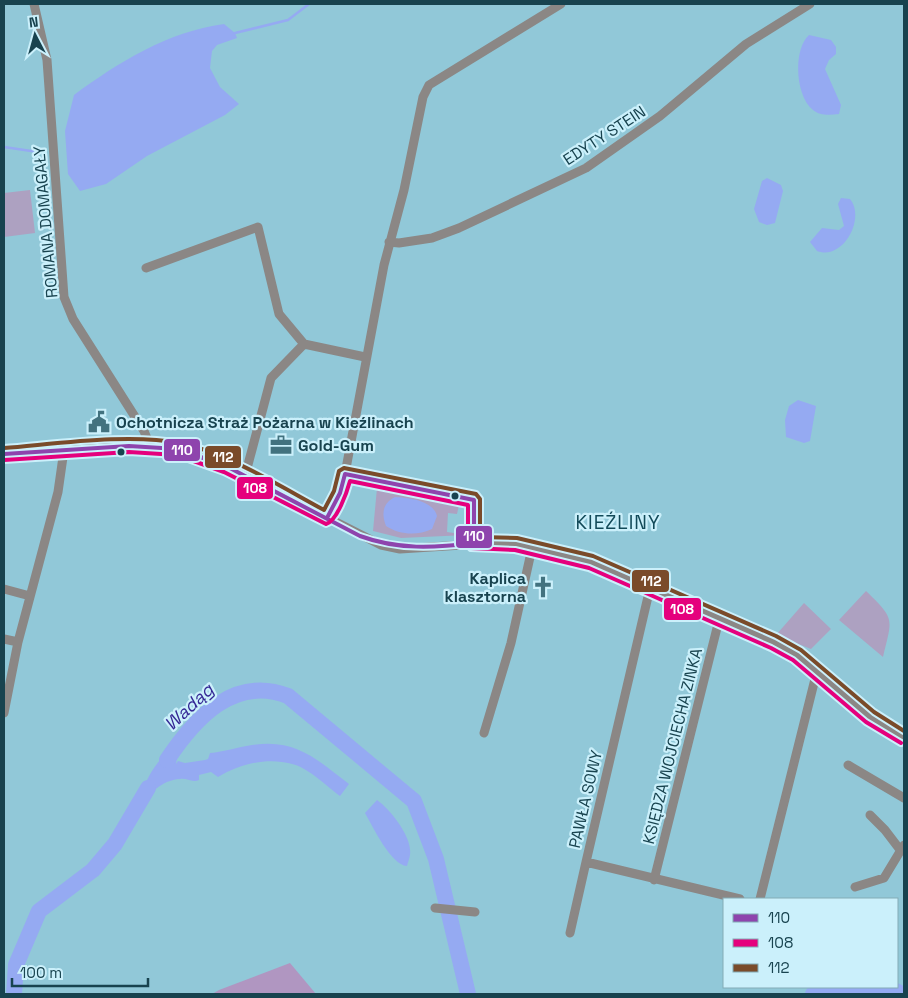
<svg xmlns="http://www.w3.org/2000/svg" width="908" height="998" font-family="'Space Grotesk',sans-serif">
	<rect width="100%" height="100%" fill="#91c8d8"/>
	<path fill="#ada1c1" d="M30,190L35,233L4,237V193Z
		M377,488L459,505L457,514L448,513L447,532L467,535L401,538L373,531Z
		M866,591C896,620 892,618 883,657L839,620Z
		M804,603L831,629L811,649L776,635Z"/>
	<path fill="#b096c1" d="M290,963L316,994H212L219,990Z"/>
	<path fill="#95aaf2" d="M224,24L235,33L237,38L217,45L212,51L210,68L220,87L239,104L225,115L147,156L106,184L80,191L68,174L65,131L74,95C119,62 167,32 224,24Z
		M809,35L831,40L836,47V54L829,60L825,69L841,105L839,114C830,115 820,116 813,110C795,96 793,49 809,35Z
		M767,178L781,185L783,191L775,223L767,225L759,222L754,209L762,181Z
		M841,198L850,199C866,218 843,261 817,251L810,242L822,228L839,230L844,226L838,204Z
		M798,400L816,406L810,441L804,443L786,437L785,420L789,406Z
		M395,497C408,498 433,500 437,516L432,529C417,536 400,535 386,526C381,513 383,503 395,497Z
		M179,743L176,764L178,761L185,763L205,760L208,759L210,753C224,752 237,747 252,745C296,738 316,759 349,784L340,796C328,787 307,767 292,764C267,757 240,764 218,777L211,772L199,775V780C191,783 188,778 180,779C161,780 149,795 136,807C145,781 155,759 179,743Z
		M377,800C390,809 410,835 410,850C411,855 408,862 407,866C391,865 373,827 365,813Z"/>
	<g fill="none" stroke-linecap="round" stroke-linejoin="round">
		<path stroke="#95aaf2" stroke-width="2.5" d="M235,33L288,20L309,4
			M4,147L38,152"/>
		<path stroke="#95aaf2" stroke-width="16" d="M167,760C195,718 234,675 288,696L414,801L436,859L468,994
			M14,994L16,965L39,911L93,870L115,844L148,788
			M813,994L819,991C840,990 884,981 901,994"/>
		<path stroke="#8b8785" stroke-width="9" d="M34,4L47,60L64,297L73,319L144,431L150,446
			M389,242L399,243L432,238L459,228L586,168L660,116L746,44L810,4
			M146,268L258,227L279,314L304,344L271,378L245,476
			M304,344L365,357
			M4,454L129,446L178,449L226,466L381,545L400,549L493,543L516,544L591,562L632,579L685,605L774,642L797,655L870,717L904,738
			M345,474L474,500V543
			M327,518L340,493L345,474L384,265L404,190L423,97L429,85L561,4
			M650,588L586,862L740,899
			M4,589L30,596
			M4,639L18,642
			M4,713L18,642L58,492L64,450
			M484,733L511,643L532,548
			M848,765L904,798
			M870,815L885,830L901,851
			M654,880L719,620
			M855,887L884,878L904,845
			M760,899L817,671
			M435,908L475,912
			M570,933L586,862"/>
		<g stroke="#cbf0fb" stroke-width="8">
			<path id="bus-1" d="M4,454L129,446L178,449L226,466L360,536C398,550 434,548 474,543V500L345,474L340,493L327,518"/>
		</g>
		<g stroke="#cbf0fb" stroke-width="8">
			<path id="bus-2" d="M4,460L129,452L177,455L224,472L326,524C337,521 347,492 350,481L468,505V544L471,548L515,550L589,568L771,648L793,660L866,722L901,743"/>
		</g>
		<g stroke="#cbf0fb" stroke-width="8">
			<path id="bus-3" d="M4,448C55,444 129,433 179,443C224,451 283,488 324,510L334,491L339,471L344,468L476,494L480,499V537L517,538L593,556L776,636L801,650L874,712L904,731"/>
		</g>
		<use href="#bus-1" stroke="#8e44ad" stroke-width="4"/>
		<use href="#bus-2" stroke="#e5007d" stroke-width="4"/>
		<use href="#bus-3" stroke="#7a4b2a" stroke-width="4"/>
	</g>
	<defs>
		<g id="civic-bare" transform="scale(1.725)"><path d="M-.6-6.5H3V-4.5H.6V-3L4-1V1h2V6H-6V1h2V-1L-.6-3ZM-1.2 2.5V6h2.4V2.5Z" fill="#42727f" stroke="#cbf0fb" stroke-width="2.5" paint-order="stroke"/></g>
		<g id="office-bare" transform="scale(1.725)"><path d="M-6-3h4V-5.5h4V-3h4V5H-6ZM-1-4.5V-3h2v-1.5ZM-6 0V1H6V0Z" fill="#42727f" stroke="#cbf0fb" stroke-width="2.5" paint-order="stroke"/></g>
		<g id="church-bare" transform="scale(1.725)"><path d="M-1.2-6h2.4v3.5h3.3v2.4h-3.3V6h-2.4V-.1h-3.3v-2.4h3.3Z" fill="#42727f" stroke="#cbf0fb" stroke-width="2.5" paint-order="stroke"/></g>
	</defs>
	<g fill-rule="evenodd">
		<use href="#civic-bare" x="99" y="422"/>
		<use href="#office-bare" x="281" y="445"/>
		<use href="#church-bare" x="543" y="587"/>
	</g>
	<g fill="#18434f" stroke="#cbf0fb" stroke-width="2">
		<circle cx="121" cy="452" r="4.5"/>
		<circle cx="455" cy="496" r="4.5"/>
	</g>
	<g text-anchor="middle" stroke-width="4.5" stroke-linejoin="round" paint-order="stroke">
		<g font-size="16" fill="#18434f" stroke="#cbf0fb">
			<text transform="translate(604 135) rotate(-33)" y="6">EDYTY STEIN</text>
			<text transform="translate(45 222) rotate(-95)" y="6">ROMANA DOMAGAŁY</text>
			<text transform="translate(672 746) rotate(-76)" y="6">KSIĘDZA WOJCIECHA ZINKA</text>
			<text transform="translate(585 799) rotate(-77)" y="6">PAWŁA SOWY</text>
		</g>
		<g font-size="16" font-weight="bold" fill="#18434f" stroke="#cbf0fb" text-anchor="start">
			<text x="116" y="428">Ochotnicza Straż Pożarna w Kieźlinach</text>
			<text x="298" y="451">Gold-Gum</text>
			<text x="526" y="584" text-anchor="end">Kaplica<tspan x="526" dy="18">klasztorna</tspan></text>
		</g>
		<g font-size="18" font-style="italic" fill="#352895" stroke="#cbf0fb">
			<text transform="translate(189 707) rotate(-43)" y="6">Wadąg</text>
		</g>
		<g font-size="19" letter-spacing="1" fill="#124a59" stroke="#cbf0fb">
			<text x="618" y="529">KIEŹLINY</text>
		</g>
	</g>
	<g stroke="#cbf0fb" stroke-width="2">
		<rect x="163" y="438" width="38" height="24" rx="5" fill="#8e44ad"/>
		<rect x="204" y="445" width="38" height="24" rx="5" fill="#7a4b2a"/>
		<rect x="236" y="476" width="38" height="24" rx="5" fill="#e5007d"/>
		<rect x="455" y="525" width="38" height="24" rx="5" fill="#8e44ad"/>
		<rect x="631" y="569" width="39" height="24" rx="5" fill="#7a4b2a"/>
		<rect x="663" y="597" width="39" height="24" rx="5" fill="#e5007d"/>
	</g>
	<g font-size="14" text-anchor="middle" font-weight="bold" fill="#fff">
		<text x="182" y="455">110</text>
		<text x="223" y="462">112</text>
		<text x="255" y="493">108</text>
		<text x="474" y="541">110</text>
		<text x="651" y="586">112</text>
		<text x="682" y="614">108</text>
	</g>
	<rect width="908" height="998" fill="none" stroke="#18434f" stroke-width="10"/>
	<rect x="723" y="898" width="175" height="90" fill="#cbf0fb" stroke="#83abb6"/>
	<rect x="733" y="914" width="25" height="8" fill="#8e44ad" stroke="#83abb6"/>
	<text x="768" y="923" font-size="15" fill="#18434f">110</text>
	<rect x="733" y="939" width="25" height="8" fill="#e5007d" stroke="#83abb6"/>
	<text x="768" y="948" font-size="15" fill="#18434f">108</text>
	<rect x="733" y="964" width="25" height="8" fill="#7a4b2a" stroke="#83abb6"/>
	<text x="768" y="973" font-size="15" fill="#18434f">112</text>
	<g transform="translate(35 35) rotate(354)" stroke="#cbf0fb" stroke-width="4" paint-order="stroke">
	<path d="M0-4L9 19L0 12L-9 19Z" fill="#18434f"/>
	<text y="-8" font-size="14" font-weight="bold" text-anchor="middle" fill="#18434f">N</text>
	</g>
	<path d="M12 978v8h136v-8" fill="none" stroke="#18434f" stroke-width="2.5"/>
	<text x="20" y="978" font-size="15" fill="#18434f" stroke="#cbf0fb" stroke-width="4" paint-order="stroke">100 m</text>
</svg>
